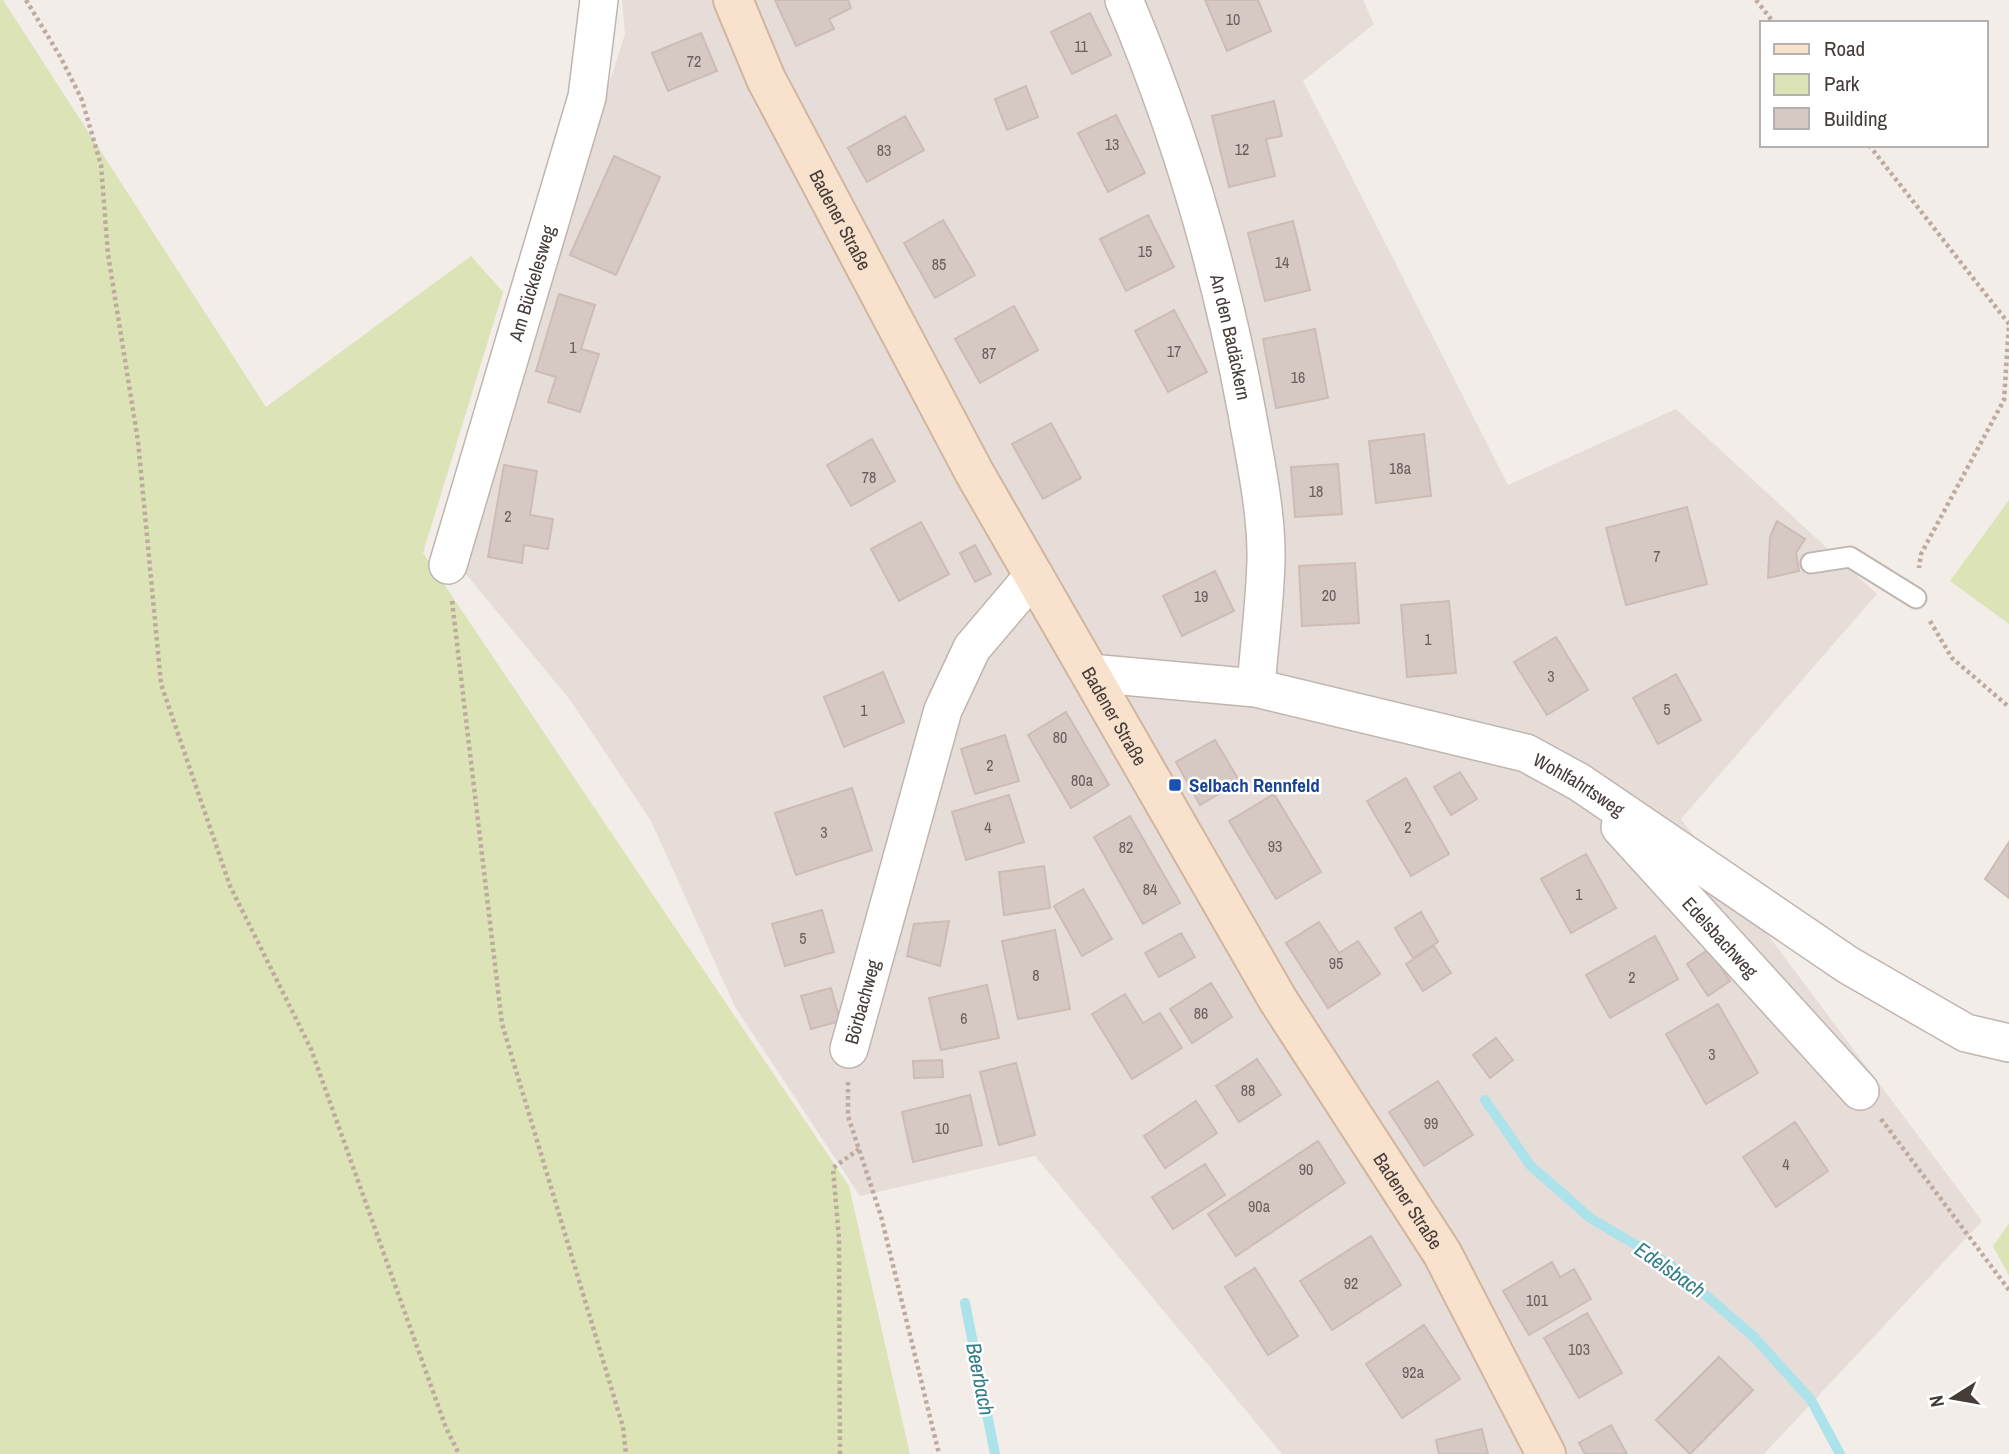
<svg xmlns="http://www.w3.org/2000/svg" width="2009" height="1454" font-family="'Archivo Narrow',sans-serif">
	<rect width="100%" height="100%" fill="#f3ede9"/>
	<path fill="#e6ddd8" d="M622,0H1363L1374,24L1303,81L1508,485L1676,409L1877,594L1681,819L1982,1221L1764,1454H1282L1035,1156L860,1196L735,1007L651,821L570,700L455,561L625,34Z"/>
	<path fill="#dce3b6" d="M0,0H3L266,407L471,256L503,292L423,553L849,1186L910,1454H0Z
		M2009,500V624L1950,581Z
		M2009,1223V1276L1993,1246Z"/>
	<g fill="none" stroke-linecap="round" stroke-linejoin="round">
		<path stroke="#ace2e9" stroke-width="10" d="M1485,1100L1530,1165L1590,1218L1672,1266L1754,1337L1811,1400L1840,1454
			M965,1303L995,1454"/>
	</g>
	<path fill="#d6c9c3" stroke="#cdbcb4" stroke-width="2" d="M775,0H848L851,8L829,19L834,29L796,46Z
		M1205,0H1258L1271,31L1227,51Z
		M1090,13L1111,55L1072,74L1051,32Z
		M701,33L717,71L668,91L652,53Z
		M1026,86L1038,117L1007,130L995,99Z
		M1274,101L1282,136L1266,139L1275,176L1229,187L1212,116Z
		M1116,115L1145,173L1108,192L1078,133Z
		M905,116L924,150L867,182L848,148Z
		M614,156L660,177L616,275L570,255Z
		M1148,215L1174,267L1126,291L1100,239Z
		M943,220L975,275L935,298L904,243Z
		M1293,221L1310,290L1265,301L1248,233Z
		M559,294L595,305L581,349L599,354L580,412L548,402L556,377L536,371Z
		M1014,306L1038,350L980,383L955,339Z
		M1174,310L1207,372L1168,392L1135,331Z
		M1315,329L1328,398L1276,408L1263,339Z
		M1051,423L1081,478L1043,499L1012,444Z
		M1424,434L1431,496L1376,503L1369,441Z
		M872,439L895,481L851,506L827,465Z
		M1338,464L1342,514L1295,517L1291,467Z
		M504,465L537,471L530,515L553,519L548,549L524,545L522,563L488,557Z
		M1687,507L1707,584L1626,605L1606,528Z
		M1777,521L1805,539L1796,553L1799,571L1768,578L1770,537Z
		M921,522L949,574L899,601L871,549Z
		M975,545L991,574L975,582L960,553Z
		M1355,563L1359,623L1302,626L1299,566Z
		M1215,571L1234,611L1182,636L1163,596Z
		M1449,601L1456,673L1407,677L1401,605Z
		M1556,637L1588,690L1547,715L1514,662Z
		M883,672L904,722L844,747L824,697Z
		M1676,674L1701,720L1658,744L1633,698Z
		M1066,712L1109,785L1071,808L1028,735Z
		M1005,735L1019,781L975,794L961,749Z
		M1215,740L1240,782L1200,805L1176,762Z
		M1460,772L1477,799L1451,815L1434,787Z
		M1406,778L1449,854L1411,876L1367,801Z
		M852,788L872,850L796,875L775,813Z
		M1274,794L1321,872L1276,899L1229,821Z
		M1009,795L1024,842L966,860L952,812Z
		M1130,816L1180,903L1143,924L1094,837Z
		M2009,842V898L1985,879Z
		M1586,854L1616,908L1571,933L1541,879Z
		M1044,866L1050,908L1004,915L999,872Z
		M1083,889L1112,939L1082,956L1054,906Z
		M822,910L834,952L785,966L772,924Z
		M1421,912L1438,942L1413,958L1395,928Z
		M949,921L940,966L907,956L914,924Z
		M1319,922L1339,953L1358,941L1380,974L1328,1008L1286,943Z
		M1055,930L1070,1009L1018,1019L1002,941Z
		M1181,933L1195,957L1159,977L1145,953Z
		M1655,936L1678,979L1610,1018L1586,975Z
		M1434,946L1451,973L1423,991L1406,964Z
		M1709,949L1730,981L1708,996L1687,964Z
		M1211,983L1232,1017L1192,1043L1170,1009Z
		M987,985L999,1038L941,1050L929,998Z
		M831,988L840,1021L811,1029L801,996Z
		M1125,994L1143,1023L1160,1013L1182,1048L1132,1079L1092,1014Z
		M1718,1004L1758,1073L1706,1104L1666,1034Z
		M1496,1038L1513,1060L1490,1078L1473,1055Z
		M1257,1059L1281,1095L1239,1122L1216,1086Z
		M942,1060L943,1077L914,1078L913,1061Z
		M1016,1063L1035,1135L999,1145L980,1072Z
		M1438,1081L1473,1135L1424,1166L1389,1112Z
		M970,1095L982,1145L913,1162L902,1112Z
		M1196,1101L1217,1133L1165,1168L1144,1136Z
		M1795,1122L1828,1171L1776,1207L1743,1157Z
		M1318,1141L1345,1183L1236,1256L1208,1214Z
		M1205,1164L1225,1195L1173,1229L1152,1197Z
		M1371,1236L1401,1285L1332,1330L1300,1281Z
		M1552,1262L1560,1277L1574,1269L1591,1299L1529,1335L1503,1291Z
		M1255,1268L1298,1336L1268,1355L1225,1287Z
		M1587,1313L1622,1373L1579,1398L1544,1338Z
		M1424,1325L1460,1379L1402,1418L1366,1364Z
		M1719,1357L1753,1390L1690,1454L1656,1420Z
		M1611,1425L1627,1454H1585L1579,1443Z
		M1482,1429L1488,1454H1439L1436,1440Z"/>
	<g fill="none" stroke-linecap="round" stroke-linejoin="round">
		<g stroke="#c0b5af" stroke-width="23">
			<path id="lane" d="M1811,563L1850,557L1916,598"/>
		</g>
		<g stroke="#c0b5af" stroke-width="40">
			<g id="street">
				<path id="s1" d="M1124,0C1180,132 1221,272 1247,413C1255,458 1267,514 1266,560C1265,603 1259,646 1256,688"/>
				<path id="s2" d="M448,565L587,97L599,0"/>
				<path id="s3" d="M1090,673L1256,688L1526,753L1579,782L1848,965L1966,1033L2009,1043"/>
				<path id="s4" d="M1620,827L1860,1091"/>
				<path id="s5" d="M849,1049L943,710L972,648L1034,575"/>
			</g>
		</g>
		<g stroke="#d1b59f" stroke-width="42">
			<g id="secondary">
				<path id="s6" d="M733,0L766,79L974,472L1278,1000L1442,1253L1546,1454"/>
			</g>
		</g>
		<path stroke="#beaa9f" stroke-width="4.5" stroke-dasharray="3.5 3.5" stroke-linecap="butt" d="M26,0L61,58L82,100L101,165L108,254L138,441L161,684L230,886L311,1049L446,1428L459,1454
			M1756,0L1774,23
			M1869,145L2009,324L2004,400L1921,554L1919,568
			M452,601L502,1024L623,1427L626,1454
			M1930,621L1952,658L2009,707
			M848,1082V1116L881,1216L939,1454
			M1881,1119L2009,1290
			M840,1454L839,1239L833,1168L859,1149"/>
		<use href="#lane" stroke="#fff" stroke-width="19"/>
		<use href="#street" stroke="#fff" stroke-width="37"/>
		<use href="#secondary" stroke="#f9e2cd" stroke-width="38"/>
	</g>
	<rect fill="#1a4fb4" stroke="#fff" stroke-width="2.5" x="1168" y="778" width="14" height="14" rx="3.5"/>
	<g text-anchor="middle" stroke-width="5" stroke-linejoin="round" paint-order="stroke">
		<g font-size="16" fill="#6a5f5b">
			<text x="1233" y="25">10</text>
			<text x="1081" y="52">11</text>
			<text x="694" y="67">72</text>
			<text x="1112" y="150">13</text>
			<text x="1242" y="155">12</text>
			<text x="884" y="156">83</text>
			<text x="1145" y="257">15</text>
			<text x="1282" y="268">14</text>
			<text x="939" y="270">85</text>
			<text x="573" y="353">1</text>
			<text x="1174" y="357">17</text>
			<text x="989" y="359">87</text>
			<text x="1298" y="383">16</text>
			<text x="1400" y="474">18a</text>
			<text x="869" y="483">78</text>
			<text x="1316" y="497">18</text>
			<text x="508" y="522">2</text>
			<text x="1657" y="562">7</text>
			<text x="1329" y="601">20</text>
			<text x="1201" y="602">19</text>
			<text x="1428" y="645">1</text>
			<text x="1551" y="682">3</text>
			<text x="1667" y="715">5</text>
			<text x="864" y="716">1</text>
			<text x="1060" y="743">80</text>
			<text x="990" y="771">2</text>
			<text x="1082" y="786">80a</text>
			<text x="988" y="833">4</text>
			<text x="1408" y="833">2</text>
			<text x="824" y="838">3</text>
			<text x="1275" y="852">93</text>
			<text x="1126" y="853">82</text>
			<text x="1150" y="895">84</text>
			<text x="1579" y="900">1</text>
			<text x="803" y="944">5</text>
			<text x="1336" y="969">95</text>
			<text x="1036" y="981">8</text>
			<text x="1632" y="983">2</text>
			<text x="1201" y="1019">86</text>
			<text x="964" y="1024">6</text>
			<text x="1712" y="1060">3</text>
			<text x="1248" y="1096">88</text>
			<text x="1431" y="1129">99</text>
			<text x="942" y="1134">10</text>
			<text x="1786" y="1170">4</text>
			<text x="1306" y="1175">90</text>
			<text x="1259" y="1212">90a</text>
			<text x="1351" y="1289">92</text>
			<text x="1537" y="1306">101</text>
			<text x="1579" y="1355">103</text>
			<text x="1413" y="1378">92a</text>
		</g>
		<g font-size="19" fill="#463c38" stroke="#fff">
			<text dy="7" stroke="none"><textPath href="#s6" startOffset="245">Badener Straße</textPath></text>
			<text dy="7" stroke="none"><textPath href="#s2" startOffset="294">Am Bückelesweg</textPath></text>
			<text dy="7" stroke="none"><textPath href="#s1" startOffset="354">An den Badäckern</textPath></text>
			<text dy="7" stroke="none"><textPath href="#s6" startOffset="812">Badener Straße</textPath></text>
			<text dy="7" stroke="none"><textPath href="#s3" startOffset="506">Wohlfahrtsweg</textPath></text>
			<text dy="7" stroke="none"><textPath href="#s4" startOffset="149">Edelsbachweg</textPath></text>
			<text dy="7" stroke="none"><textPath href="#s5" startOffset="49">Börbachweg</textPath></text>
			<text dy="7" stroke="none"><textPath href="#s6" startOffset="1379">Badener Straße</textPath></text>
		</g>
		<g font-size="19" font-weight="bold" fill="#164399" stroke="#fff" text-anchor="start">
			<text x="1189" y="792">Selbach Rennfeld</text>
		</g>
		<g font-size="21" font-style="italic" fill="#337e89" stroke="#fff">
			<text transform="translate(1670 1270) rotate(35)" y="7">Edelsbach</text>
			<text transform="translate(980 1379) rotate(79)" y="7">Beerbach</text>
		</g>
	</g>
	<rect x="1760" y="21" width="228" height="126" fill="#ffffff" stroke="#b5b1af" stroke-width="2"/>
	<rect x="1774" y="44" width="35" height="10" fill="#f9e2cd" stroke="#b5b1af" stroke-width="2"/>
	<text x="1824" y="56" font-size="21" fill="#463c38">Road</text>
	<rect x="1774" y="74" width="35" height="21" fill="#dce3b6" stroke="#b5b1af" stroke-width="2"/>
	<text x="1824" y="91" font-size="21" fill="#463c38">Park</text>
	<rect x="1774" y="108" width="35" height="21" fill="#d6c9c3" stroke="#b5b1af" stroke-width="2"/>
	<text x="1824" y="126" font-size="21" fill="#463c38">Building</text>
	<g transform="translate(1953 1398) rotate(259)" stroke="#ffffff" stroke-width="5" paint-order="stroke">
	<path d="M0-5L12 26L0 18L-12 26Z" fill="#463c38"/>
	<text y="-10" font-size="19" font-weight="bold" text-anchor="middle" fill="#463c38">N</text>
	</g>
</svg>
